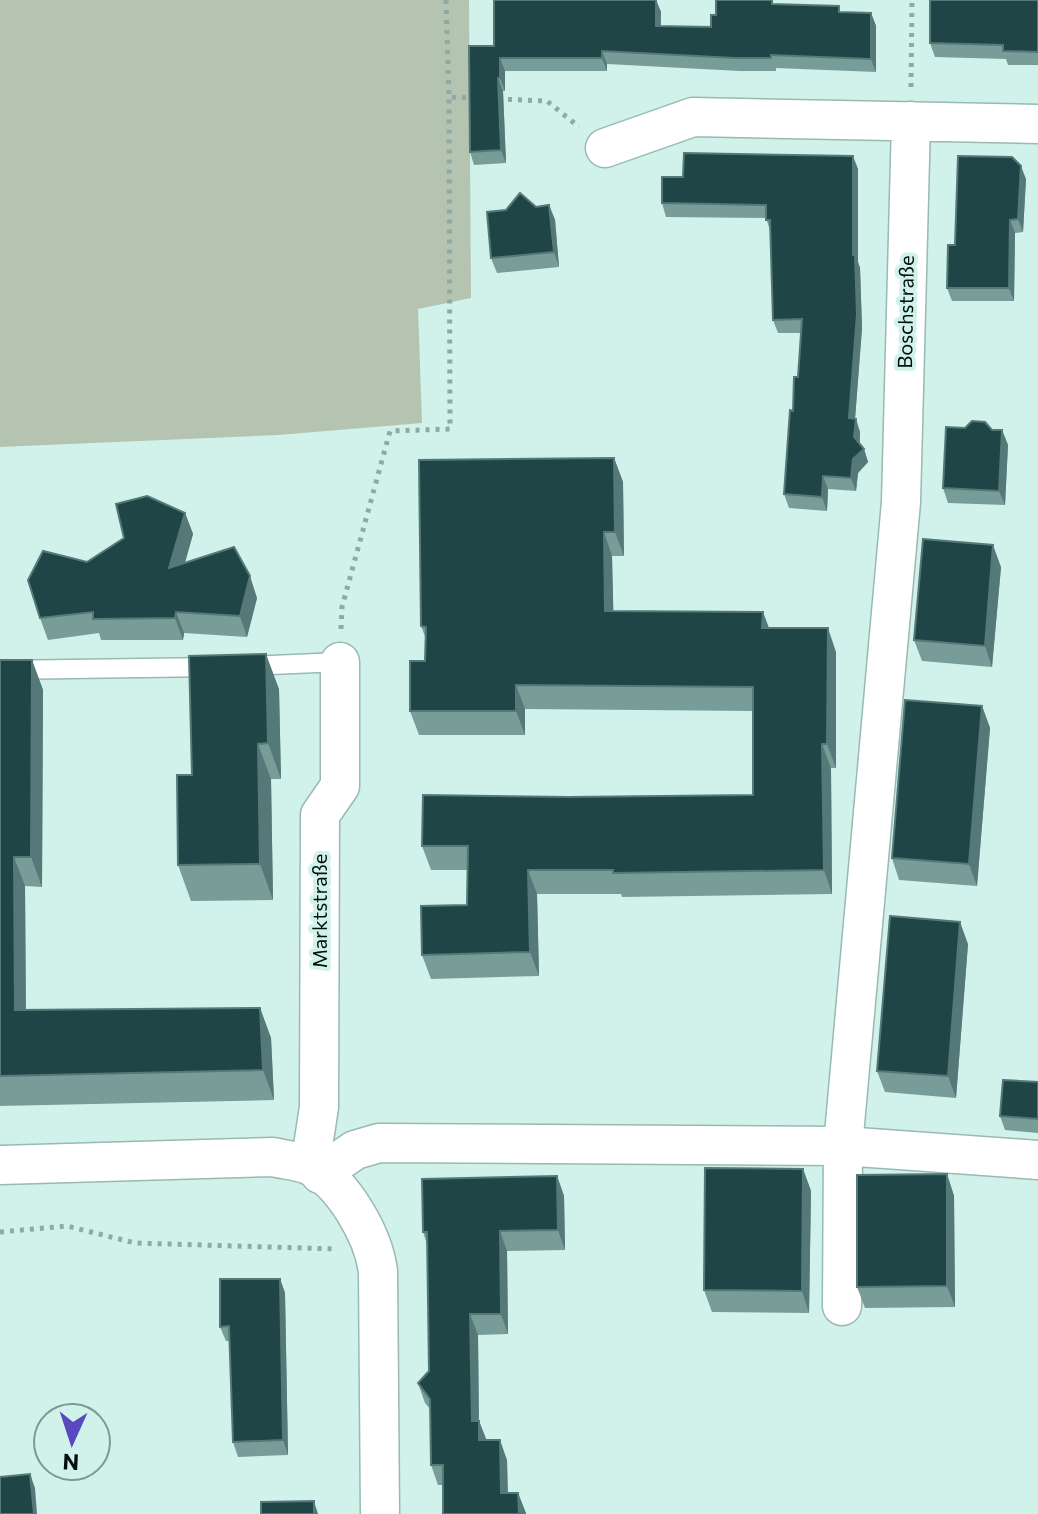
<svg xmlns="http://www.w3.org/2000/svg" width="1038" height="1514" font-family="Commissioner,sans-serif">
	<rect width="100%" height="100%" fill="#d0f2ea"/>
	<path fill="#b4c4b0" d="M0,0H469L471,298L418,309L422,423L278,435L0,447Z"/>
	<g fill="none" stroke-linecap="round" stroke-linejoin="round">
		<g stroke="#99b9b2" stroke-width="21">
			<path id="lane" d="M247,666L340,662
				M0,670L213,667"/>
		</g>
		<g stroke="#99b9b2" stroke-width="41">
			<path id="street" d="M605,148L693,117L1038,124
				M0,1165L273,1157C285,1160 301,1161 311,1166C344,1184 373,1235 378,1271L380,1514
				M310,1166L319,1107L320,815L340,786V662
				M320,1174L355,1150L379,1143L843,1146L1038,1160
				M842,1306L843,1146L901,502L911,121"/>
		</g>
		<path stroke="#8fa9a3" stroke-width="5" stroke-dasharray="4 6" stroke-linecap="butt" d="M446,0L449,97L472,98
			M911,87L912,0
			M498,99L547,101L579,127
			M341,629L342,607L390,431L450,429L449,97
			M0,1232L67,1226L135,1243L336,1249"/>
		<use href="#lane" stroke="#fff" stroke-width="18"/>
		<use href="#street" stroke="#fff" stroke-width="38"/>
	</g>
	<path fill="#789c98" d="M656,0L661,12V26L711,27L716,15L776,4L841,12L871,13L876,26V72L776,68V71H740L607,64V71H505V91H503L506,163L474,165L470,152L494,46Z
		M1038,0V65H1008L1006,59L935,57L930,43Z
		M858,169V262L860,268L862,328L855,419L860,432V444L864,449L868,462L858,473L856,491L828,489L827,511L789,508L784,494L793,411L798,377L801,333H778L773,320L771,233L766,218L666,217L662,203L683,177Z
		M1026,179L1023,232L1015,233L1014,301H952L947,288L955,245Z
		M549,205L555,220L559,267L497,273L491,258L506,210Z
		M992,430H1002L1008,445L1005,505L948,503L943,488Z
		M614,458L623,482L624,556H612L613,612H763L768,628L836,652V768H831L832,894L622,897L621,894H537L539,976L431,979L422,955L467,905V870H431L422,846L569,797L753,795V711L525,709V735H419L410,711L425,661L426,639L421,626Z
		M185,513L193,534L185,563L257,598L247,637L184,633L183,640H101L99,633L48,640L40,618L87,562Z
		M1001,567L992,667L922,661L914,640Z
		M0,660H32L43,690L42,887L25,886L26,1010L260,1008L271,1038L274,1100L0,1106Z
		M279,689L281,779H271L273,900L191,901L178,865L192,775Z
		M982,706L990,728L977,886L899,880L892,858Z
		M968,944L956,1098L885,1092L877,1071Z
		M1038,1082V1133L1005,1130L1000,1116Z
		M803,1169L811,1191L809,1313L712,1312L704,1290Z
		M947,1174L954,1196L955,1307L865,1308L857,1287Z
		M557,1176L564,1196L565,1250L507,1251L508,1334L478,1335L479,1421L486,1440L507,1460L508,1493H518L526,1514H443V1485H438L431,1465L430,1409L425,1403L418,1383L429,1371L427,1244L423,1232Z
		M280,1279L285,1293L288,1455L238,1457L233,1442L230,1341H226L220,1327Z"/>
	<path fill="#547978" d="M656,0L661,12L660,40L656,26Z
		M871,13L876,26V72L871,59Z
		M602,51L607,64V71L602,58Z
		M500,58L505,71V91L500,78Z
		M498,78L503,91L506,163L501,150Z
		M853,156L858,169V262L860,268L862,328L854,432L849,418Z
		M1021,166L1026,179L1023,232L1018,219Z
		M549,205L555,220L559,267L554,252Z
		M1010,220L1015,233L1014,301L1009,288Z
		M856,419L860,432L859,451L854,437Z
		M1002,430L1008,445L1005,505L999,491Z
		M864,449L868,462L858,473L856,491L851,478L853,459Z
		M614,458L623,482L624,556L615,532Z
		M823,476L828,489L827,511L822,497Z
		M185,513L193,534L177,590L169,568Z
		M604,532L612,556L614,635L605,611Z
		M993,545L1001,567L992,667L985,646Z
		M250,576L257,598L247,637L240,616Z
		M176,612L184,633L183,640L175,618Z
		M763,612L772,636L762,628Z
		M828,628L836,652V768L827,744Z
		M266,654L279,689L281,779L268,743Z
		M32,660L43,690L42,887L31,857Z
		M516,685L525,709V735L516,711Z
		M982,706L990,728L977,886L969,864Z
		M258,744L271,779L273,900L260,864Z
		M822,744L831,768L832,894L824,870Z
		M14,857L25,886L26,1040L15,1010Z
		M528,870L537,894L539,976L530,952Z
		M960,922L968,944L956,1098L948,1076Z
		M260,1008L271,1038L274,1100L263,1070Z
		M803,1169L811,1191L809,1313L802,1291Z
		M947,1174L954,1196L955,1307L947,1286Z
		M557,1176L564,1196L565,1250L558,1230Z
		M500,1231L507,1251L508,1334L501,1314Z
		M280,1279L285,1293L288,1455L283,1440Z
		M470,1314L478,1335L479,1437V1421L487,1441V1460L472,1421Z
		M500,1440L507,1460L508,1513L501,1493Z
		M30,1474L35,1488L37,1514H34Z
		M518,1493L526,1513V1514H519Z
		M314,1501L318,1514H314Z"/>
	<path fill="#1f4547" stroke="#547978" stroke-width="2" d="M494,0H656V26L711,27V15H716V0H772V4L839,6V12L871,13V59L771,55V58H735L602,51V58H500V78H498L501,150L470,152L469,46H494Z
		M930,0H1038V52L1003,51V45L930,43Z
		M684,153L853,156V255H855L857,314L849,418L856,419L854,437L864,449L853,459L851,478L823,476L822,497L784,494L790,410L793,411L794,377H798L802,319L773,320L770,220H766V205L662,203V177H683Z
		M958,156L1012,157L1021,166L1018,219L1010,220L1009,288H947L948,245H955Z
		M520,193L536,207L549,205L554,252L491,258L487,212L506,210Z
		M972,421L985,422L992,430H1002L999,491L943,488L946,427L965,428Z
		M614,458L615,532H604L605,611L763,612L762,628H828L827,744H822L824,870L613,873V870H528L530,952L422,955L421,906L467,905L468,846H422L423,795L569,797L753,795V687L516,685V711H410V661H425L426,627L421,626L419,460Z
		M147,496L185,513L169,568L234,547L250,576L240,616L176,612L175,618L93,619V612L40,618L28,580L43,551L87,562L124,538L116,504Z
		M923,539L993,545L985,646L914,640Z
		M266,654L268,743L258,744L260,864L178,865L177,775H192L189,656Z
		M0,660H32L31,857H14L15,1010L260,1008L263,1070L0,1076Z
		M905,700L982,706L969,864L892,858Z
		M890,916L960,922L948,1076L877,1071Z
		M1003,1080L1038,1082V1119L1000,1116Z
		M705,1168L803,1169L802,1291L704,1290Z
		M947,1174V1286L857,1287V1175Z
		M557,1176L558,1230L500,1231L501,1314H470L472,1421H479V1440H500L501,1493H518L519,1514H443V1465H431L430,1399L418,1383L429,1371L427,1232H423L422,1179Z
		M220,1279H280L283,1440L233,1442L229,1326L220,1327Z
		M30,1474L34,1514H0V1477Z
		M314,1501V1514H261V1502Z"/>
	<g text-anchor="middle" stroke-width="8" stroke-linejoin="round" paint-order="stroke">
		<g font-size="20" fill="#05100d" stroke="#d0f2ea">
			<text transform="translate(906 312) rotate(-89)" y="7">Boschstraße</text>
			<text transform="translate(320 911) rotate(-90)" y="7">Marktstraße</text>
		</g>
	</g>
	<g transform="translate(72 1442) rotate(183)"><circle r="38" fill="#d0f2ea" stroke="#7f9892" stroke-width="2"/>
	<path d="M0-6L14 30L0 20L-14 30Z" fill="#5948c0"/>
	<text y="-12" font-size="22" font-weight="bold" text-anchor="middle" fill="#05100d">N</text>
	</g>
</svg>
